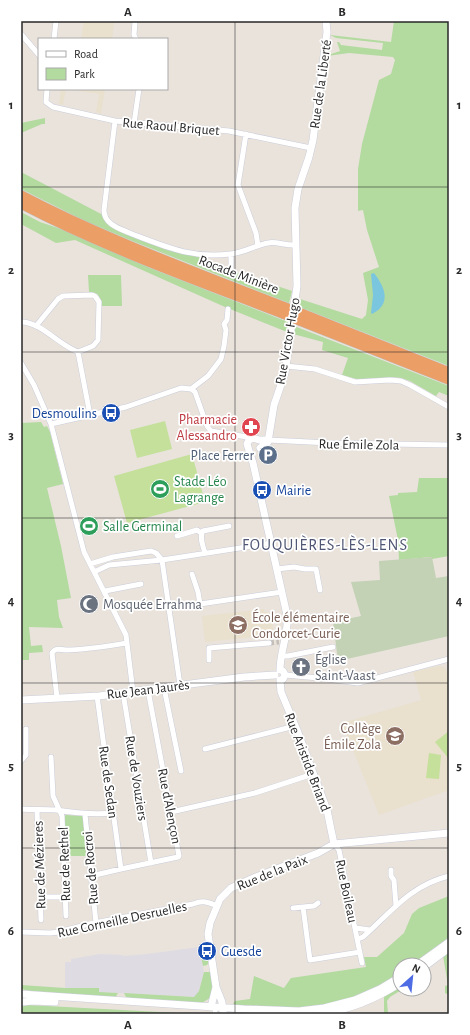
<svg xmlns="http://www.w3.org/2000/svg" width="470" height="1035" font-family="'Alegreya Sans',sans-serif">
	<rect width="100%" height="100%" fill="#e9e3dc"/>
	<path fill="#dedce2" d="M199,947L204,972L199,991L195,997L99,992V988H65V962H71V959L100,954L123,955V956L147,954Z"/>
	<path fill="#e9e0cd" d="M84,21H100L114,23L112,39H81Z
		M61,89H66L63,105L59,104Z
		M67,89H105L101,114L96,112L99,94Z
		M264,609V612H268L269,618H272L273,631L264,633V636L205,642L202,616Z
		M439,666L445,668L449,674V731L436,742L449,759V790L379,815L342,723L421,700L413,672Z"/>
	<path fill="#b3da9f" d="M394,21H449V366L297,306L300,299L362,319L366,315L368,300L363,273L379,267L367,230L363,210L358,211V169L362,144L379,80L391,74L395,60L393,57L349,53L327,56L328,46L331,54L340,51L337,42H339L341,45L382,50L383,43L336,38L330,35L391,42Z
		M45,118V124H42L21,133V123Z
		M21,172L103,215L106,220L176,252L201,257L235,272L292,291L289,303L130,240L85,221L21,189Z
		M21,212L40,222L61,229L150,268L288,322L287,332L225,307L75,240L56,243L21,224Z
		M88,275H121L122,306H101C101,297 98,292 89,292Z
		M294,326L449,386V396L439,392L436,396L410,381L401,378L393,377L360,380L342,375L348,358L322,350L323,342L293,334Z
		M41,422L44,427L47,426L50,432L63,484L47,488L61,546L71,598L57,600L59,617L63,628L29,627L31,646L42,645L43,652L29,653V660H21V423Z
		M419,478H449V556L432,559L431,557L399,560L398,540L389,496L398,495V493L417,492Z
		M66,815L82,816L84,819L87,856H65L64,816Z
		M449,896V939L414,965H400V976L363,995L312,1008L236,1005L233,1004L235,1001L250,999L254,976L284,988L291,978L366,967L364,957H377L404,933L412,914L419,908Z
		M206,946L209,962L207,965L203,966L199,947Z
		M449,951V995L445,993V986L448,985L443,956Z
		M204,972H210L213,987L210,998L200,1004L127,999L124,993L194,997L199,991Z
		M21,985L65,988H99V992L118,993L115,998L31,991L21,989Z
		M400,986V989H403L390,997L387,1001L388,1014H384V996Z
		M28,1005L198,1014H21V1007Z"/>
	<path fill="#c3d1b5" d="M432,557L436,578L449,576V636L338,661L333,622L361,616L351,582L380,580L379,561Z"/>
	<path fill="#c4e09b" d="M165,421L172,449L137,458L130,430Z
		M192,454L205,502L127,523L114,476Z
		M449,731V759L435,742Z
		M429,753L441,755L439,779L426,778Z"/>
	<path fill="#7bc6df" d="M374,273C385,287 392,304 372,314L371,313L373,295L371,274Z"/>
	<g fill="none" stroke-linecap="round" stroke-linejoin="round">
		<path stroke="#c3beb8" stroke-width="5" stroke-dasharray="5 2.5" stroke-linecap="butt" d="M269,643L279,642"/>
		<g stroke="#cbcdd9" stroke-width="6">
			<path id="street" d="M135,21L134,35L136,39
				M21,34L39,55
				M54,39L56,21
				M47,89L46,102L53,107L115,121L229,131L311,148
				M115,121L104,210C104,225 121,229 132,234C166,247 193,259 230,254C243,253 256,245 268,243C276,241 286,246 296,245
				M134,123L139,89
				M246,134L238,185L256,233L258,246
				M231,269V254
				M21,322C41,322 59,345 78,352
				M36,326L58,299L63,296L92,295L95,296L99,302L98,340L93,346L78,352
				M78,352L90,415
				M21,363L34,385L51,424L84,552L126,635L133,692
				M286,366L315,369L355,382L390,380L401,381L410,385L449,407
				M191,389L208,376L221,359L224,346L226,330L224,324L227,320L228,309
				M51,424L126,407L181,388L191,389L195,392L207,426L211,431L253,438
				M268,440L330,443L449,445
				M177,536L197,530L201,533
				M205,553C203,546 199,537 203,531L229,526
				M162,560L180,685
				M90,564L113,557L151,551L156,553L162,560
				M277,569L294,567L305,569H316L320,590
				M94,572L109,565L162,560L272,543
				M192,574L198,592L200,604L282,592
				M105,591L141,584
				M281,656H288L333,647
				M209,660V648L269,643
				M285,675L319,678L358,683L449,659
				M164,688L181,771
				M123,693L151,863
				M97,696L121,869
				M57,698L52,653C56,647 60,650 66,650C85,650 108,646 127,643
				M205,749L295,726
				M51,757L53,796L62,816L66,916
				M21,761L26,755V729
				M21,809C32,810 45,809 56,810C75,813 94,815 113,813
				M37,810L41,920
				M171,812L255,793L313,774
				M85,814L96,923
				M334,844L339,850L362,963
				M391,870V876L394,880L396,906
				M91,876L121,869L178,857L179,856L148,690
				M41,897H65
				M318,903L314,906L303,907L310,960L360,952
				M293,908L303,907
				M356,928L370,930
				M21,932L50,933L59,932L89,924L193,904C203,900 208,902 217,906
				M358,939L363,937C391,912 411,885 449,876
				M215,1012V1014"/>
		</g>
		<g stroke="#cbcdd9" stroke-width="8">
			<path id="secondary" d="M268,440H259L253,438L249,440L247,444L253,463L287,615C289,634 280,651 280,670
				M260,448L268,442L274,405L285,373L297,286L295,208L298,189L309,157L313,140L327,32L326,21
				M280,670L283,671L285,675L283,679L280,680
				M280,680L281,692L297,730L327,810L334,844
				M21,700L99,696L244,677L275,675
				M417,965L449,942
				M424,967L449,948
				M21,994L244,1009L299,1011L324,1008L355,1000L380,989L400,977
				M21,1002L34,1001L55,1002
				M211,1007L216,987
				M223,1012L222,1002L216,987L208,934L210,923L220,899L231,888L256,877L318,853L334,844L449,833
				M319,1014C348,1010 376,999 400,983"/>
		</g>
		<g stroke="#c3c3c3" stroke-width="10">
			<path id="highway" d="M21,195C105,239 196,272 285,307
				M21,204C105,248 195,280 283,314
				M301,313L449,372
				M300,321L449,380"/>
		</g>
		<use href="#street" stroke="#fff" stroke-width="5"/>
		<use href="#secondary" stroke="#fff" stroke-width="7"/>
		<use href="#highway" stroke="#eb9e66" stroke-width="9"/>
		<g stroke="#c3c3c3" stroke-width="10" stroke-linecap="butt">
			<path id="highway-bridge" d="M285,307L301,313
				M283,314L300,321"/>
		</g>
		<use href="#highway-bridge" stroke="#eb9e66" stroke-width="9"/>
	</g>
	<path fill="none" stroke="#292929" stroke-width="1" stroke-opacity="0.55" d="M235,21V1014M21,187H449M21,352H449M21,518H449M21,683H449M21,848H449"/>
	<defs>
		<g id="bus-disc" transform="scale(1)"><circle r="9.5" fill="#1a4fb4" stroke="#fff"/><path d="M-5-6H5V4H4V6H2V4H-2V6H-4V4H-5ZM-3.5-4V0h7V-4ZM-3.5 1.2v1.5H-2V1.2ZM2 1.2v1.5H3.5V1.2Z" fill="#fff"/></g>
		<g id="pharmacy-disc" transform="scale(1)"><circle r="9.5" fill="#e0444e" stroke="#fff"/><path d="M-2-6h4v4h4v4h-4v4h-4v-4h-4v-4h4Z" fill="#fff"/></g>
		<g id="parking-disc" transform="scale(1)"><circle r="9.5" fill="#5c6f8a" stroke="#fff"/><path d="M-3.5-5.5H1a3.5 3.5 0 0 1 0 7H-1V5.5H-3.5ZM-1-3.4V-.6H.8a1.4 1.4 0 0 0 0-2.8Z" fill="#fff"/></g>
		<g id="stadium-disc" transform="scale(1)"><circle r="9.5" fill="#2e9e5b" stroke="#fff"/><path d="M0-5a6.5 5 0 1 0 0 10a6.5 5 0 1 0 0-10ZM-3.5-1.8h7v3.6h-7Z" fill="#fff"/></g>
		<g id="mosque-disc" transform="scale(1)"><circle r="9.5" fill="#6b7280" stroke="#fff"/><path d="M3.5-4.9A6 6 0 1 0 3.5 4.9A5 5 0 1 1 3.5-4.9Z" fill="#fff"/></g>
		<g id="school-disc" transform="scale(1)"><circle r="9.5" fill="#8d6e63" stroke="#fff"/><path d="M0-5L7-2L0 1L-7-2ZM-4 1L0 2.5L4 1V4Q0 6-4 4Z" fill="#fff"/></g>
		<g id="church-disc" transform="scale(1)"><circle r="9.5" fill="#6b7280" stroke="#fff"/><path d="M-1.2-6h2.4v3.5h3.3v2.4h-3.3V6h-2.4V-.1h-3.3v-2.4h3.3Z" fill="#fff"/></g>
	</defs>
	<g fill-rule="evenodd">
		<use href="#bus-disc" x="111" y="413"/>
		<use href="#pharmacy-disc" x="251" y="427"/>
		<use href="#parking-disc" x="268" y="455"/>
		<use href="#stadium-disc" x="160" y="489"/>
		<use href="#bus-disc" x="262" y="490"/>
		<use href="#stadium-disc" x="89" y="526"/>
		<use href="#mosque-disc" x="89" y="604"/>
		<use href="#school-disc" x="238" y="625"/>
		<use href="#church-disc" x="301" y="667"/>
		<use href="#school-disc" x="395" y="736"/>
		<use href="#bus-disc" x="207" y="951"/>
	</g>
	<g text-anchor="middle" stroke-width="3.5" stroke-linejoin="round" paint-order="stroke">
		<g font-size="14" fill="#292929" stroke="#fff">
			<text transform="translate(320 84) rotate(-82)" y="5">Rue de la Liberté</text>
			<text transform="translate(171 126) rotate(5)" y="5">Rue Raoul Briquet</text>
			<text transform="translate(239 274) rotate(21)" y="5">Rocade Minière</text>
			<text transform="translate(287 341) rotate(-80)" y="5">Rue Victor Hugo</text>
			<text transform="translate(359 444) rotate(1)" y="5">Rue Émile Zola</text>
			<text transform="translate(148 689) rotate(-7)" y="5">Rue Jean Jaurès</text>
			<text transform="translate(308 762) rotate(69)" y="5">Rue Aristide Briand</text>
			<text transform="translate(137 778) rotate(81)" y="5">Rue de Vouziers</text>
			<text transform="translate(109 782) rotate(82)" y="5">Rue de Sedan</text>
			<text transform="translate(170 806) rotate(79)" y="5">Rue d'Alençon</text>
			<text transform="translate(64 864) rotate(-92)" y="5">Rue de Rethel</text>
			<text transform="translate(39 865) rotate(-92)" y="5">Rue de Mézieres</text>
			<text transform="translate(90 868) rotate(-95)" y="5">Rue de Rocroi</text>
			<text transform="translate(272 872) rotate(-22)" y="5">Rue de la Paix</text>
			<text transform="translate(347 891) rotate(78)" y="5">Rue Boileau</text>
			<text transform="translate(122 919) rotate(-12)" y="5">Rue Corneille Desruelles</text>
		</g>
		<g font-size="14" fill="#164399" stroke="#fff" text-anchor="start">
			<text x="97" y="418" text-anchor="end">Desmoulins</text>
			<text x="276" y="495">Mairie</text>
			<text x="221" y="956">Guesde</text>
		</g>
		<g font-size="14" fill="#be3a42" stroke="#fff" text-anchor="end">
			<text x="237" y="424">Pharmacie<tspan x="237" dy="16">Alessandro</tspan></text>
		</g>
		<g font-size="14" fill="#4e5e75" stroke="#fff" text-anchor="end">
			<text x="254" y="460">Place Ferrer</text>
		</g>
		<g font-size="14" fill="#27864d" stroke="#fff" text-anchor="start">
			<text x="174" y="486">Stade Léo<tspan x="174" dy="16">Lagrange</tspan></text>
			<text x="103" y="531">Salle Germinal</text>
		</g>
		<g font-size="14" fill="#5b616d" stroke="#fff" text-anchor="start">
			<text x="103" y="609">Mosquée Errahma</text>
			<text x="315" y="664">Église<tspan x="315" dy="16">Saint-Vaast</tspan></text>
		</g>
		<g font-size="14" fill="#785e54" stroke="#fff" text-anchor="start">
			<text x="252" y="622">École élémentaire<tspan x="252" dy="16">Condorcet-Curie</tspan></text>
			<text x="381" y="733" text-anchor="end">Collège<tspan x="381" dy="16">Émile Zola</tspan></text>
		</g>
		<g font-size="16" letter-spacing="1" fill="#4f5674" stroke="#fff">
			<text x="325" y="550">FOUQUIÈRES-LÈS-LENS</text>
		</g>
	</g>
	<rect width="470" height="1035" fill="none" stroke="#ffffff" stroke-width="44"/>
	<rect x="38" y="38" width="130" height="52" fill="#ffffff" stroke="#a9a9a9"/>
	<rect x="46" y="51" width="20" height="6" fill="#ffffff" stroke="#a9a9a9"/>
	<text x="74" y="58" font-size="12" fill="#292929">Road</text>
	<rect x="46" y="68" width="20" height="12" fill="#b3da9f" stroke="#a9a9a9"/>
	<text x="74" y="78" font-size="12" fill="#292929">Park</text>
	<g transform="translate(412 977) rotate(27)"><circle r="19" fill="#ffffff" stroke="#a9a9a9"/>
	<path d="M0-3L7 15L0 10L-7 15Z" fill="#4e6ce4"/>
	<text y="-6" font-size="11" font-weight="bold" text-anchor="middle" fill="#292929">N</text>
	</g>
	<rect x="22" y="22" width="426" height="991" fill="none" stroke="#292929" stroke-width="1.5"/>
	<g font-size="13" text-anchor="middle" font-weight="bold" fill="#292929">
		<text x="128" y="16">A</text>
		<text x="342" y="16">B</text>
		<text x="11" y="109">1</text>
		<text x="459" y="109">1</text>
		<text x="11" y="274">2</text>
		<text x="459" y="274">2</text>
		<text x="11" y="439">3</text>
		<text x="459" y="439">3</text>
		<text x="11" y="605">4</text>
		<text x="459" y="605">4</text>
		<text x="11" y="770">5</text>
		<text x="459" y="770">5</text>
		<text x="11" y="935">6</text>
		<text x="459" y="935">6</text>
		<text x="128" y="1029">A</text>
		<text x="342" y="1029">B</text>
	</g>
</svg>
